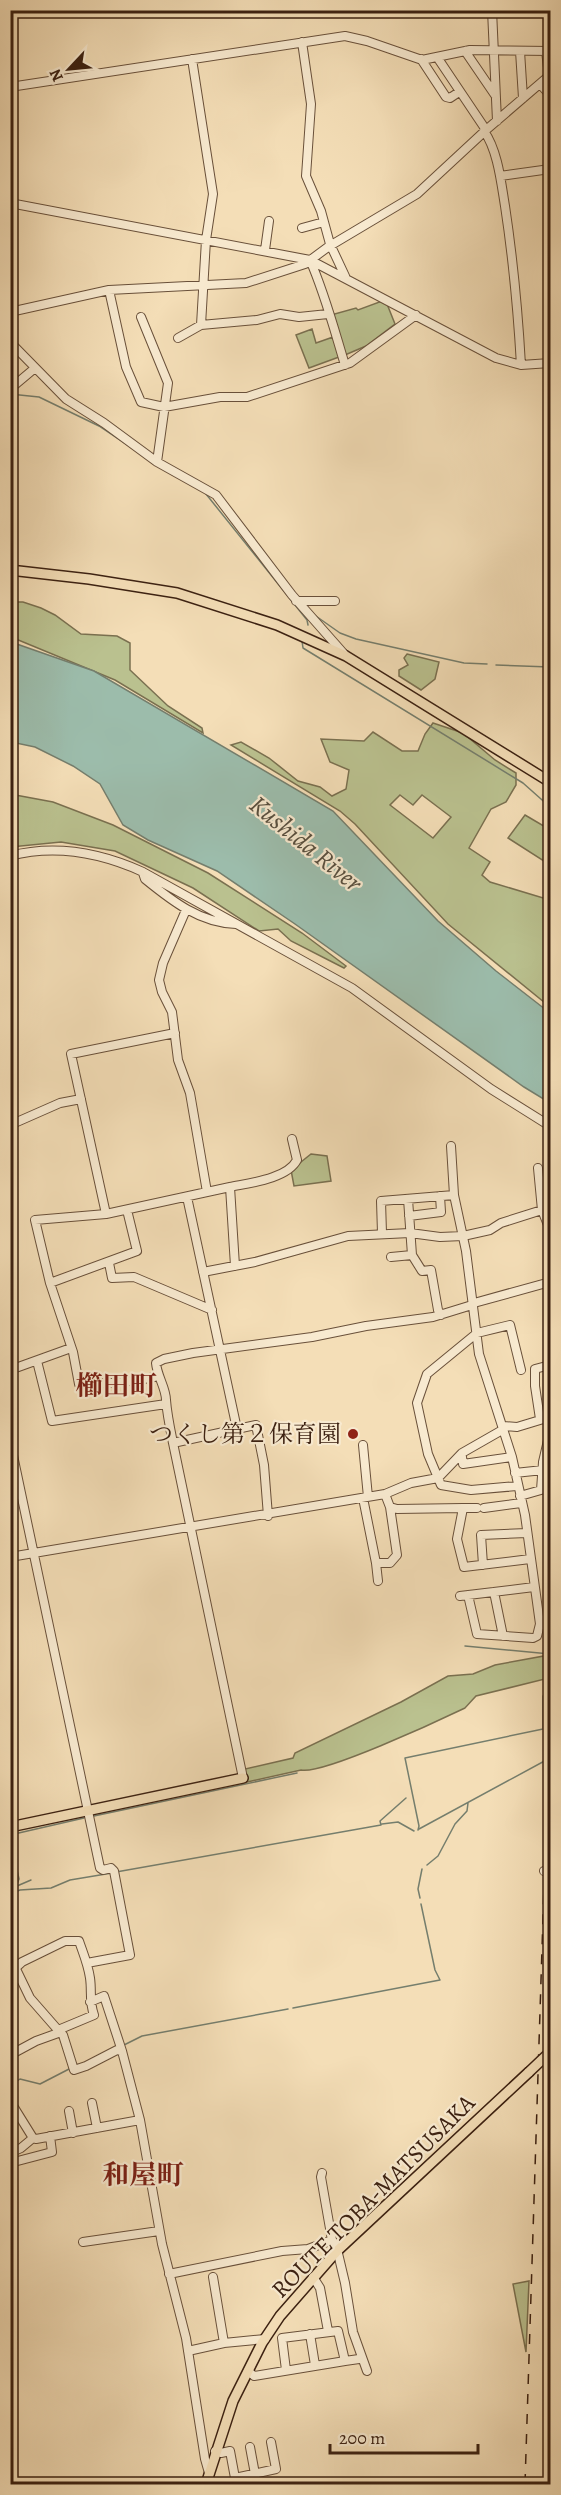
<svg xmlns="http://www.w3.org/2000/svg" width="561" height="2495" font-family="Alegreya,'Noto Serif JP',serif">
	<rect width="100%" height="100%" fill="#f4deb7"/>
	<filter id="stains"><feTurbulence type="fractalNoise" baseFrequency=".00333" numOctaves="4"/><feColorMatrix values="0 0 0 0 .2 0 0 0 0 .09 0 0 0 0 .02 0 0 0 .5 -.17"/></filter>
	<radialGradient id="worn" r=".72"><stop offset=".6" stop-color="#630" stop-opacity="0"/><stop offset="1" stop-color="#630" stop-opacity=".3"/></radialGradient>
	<path fill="#bac18f" stroke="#7a7050" stroke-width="1.5" fill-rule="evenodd" d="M382,301L387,304L395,324L366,346L345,355L331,315L356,308L358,310Z
		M312,329L316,343L333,337L339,357L309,368L296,335Z
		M11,602H23L41,608L55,615L81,634L117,636L130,643V670L168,706L202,728L203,733L115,680L11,637Z
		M407,654L439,662L435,679L421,690L399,676V670L408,665L404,658Z
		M433,723L463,733L495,760L516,773V785L506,802L491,809L469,848L490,862L482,875L490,882L550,900V1007L448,924L355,824L340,811L231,745L241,742L269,758L298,781L320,787L332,796L346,789L349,770L330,762L321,739L364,741L373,732L402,751H418L425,734ZM400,795L413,805L422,795L451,817L433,838L390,805Z
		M10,794L53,802L113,825L208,873L302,933L346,966L344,968L291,941L278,929L259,931L193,888L115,851L61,842L11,847Z
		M525,815L547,828L550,824V865L508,838Z
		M311,1154L327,1156L331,1181L294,1186L291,1170Z
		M544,1656L545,1679L476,1696L465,1708C438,1721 322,1775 301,1770L247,1782L245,1769L293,1758L295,1753L401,1702L448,1676L473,1674L495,1665Z
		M529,2281L526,2352L513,2284Z"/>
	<path fill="#9cbcab" stroke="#757e6d" stroke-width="1.5" d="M11,642L94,671L333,811L438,921L496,971L550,1013V1103L524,1087L295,924L217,871L148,840L123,825L100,784L73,766L35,747L11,742Z"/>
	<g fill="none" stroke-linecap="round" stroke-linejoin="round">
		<path stroke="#757e6d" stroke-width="1.5" d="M10,394L39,397L99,426L166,471
			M206,494L307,620L308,625
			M313,614L340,633L356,639L464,663L487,664
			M302,641L303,648L523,783L550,807
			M496,665L550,667
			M465,1646L550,1654
			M94,1816L297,1773
			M382,1824L398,1822L414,1831
			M419,1829L550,1758
			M418,1830L419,1826L405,1758L543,1729V1696L548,1694
			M10,1835L84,1818
			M10,1839L19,1879L16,1887
			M427,1865L438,1856L455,1824L467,1811L468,1803
			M116,1872L381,1825L380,1821L406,1798
			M10,1889L31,1880
			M10,1894L20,1890L51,1888L70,1880L112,1873
			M420,1898L418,1889L422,1869
			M293,2008L440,1980L435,1970L421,1904
			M124,2045L142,2036L288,2009
			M10,2086L20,2079L40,2084L71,2068"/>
		<g stroke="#69503a" stroke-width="10">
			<path id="minor" d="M492,10L497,121
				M302,42L311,104L306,176L321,211L330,244L345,276
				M465,51L495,95
				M520,51L523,98
				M546,51L549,76
				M437,57L486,130
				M192,59L213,194L206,240L201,325
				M421,59L446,97L450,98L459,92
				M540,84L550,95
				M10,87L345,36L367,41L422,60L470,50L550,51
				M484,131C498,151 501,182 505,206C513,259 518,312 521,365
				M500,176L550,169
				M10,203L310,260L496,358L521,365L550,363
				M302,228L324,222
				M265,250L269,221
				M310,260C325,294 334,329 345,365
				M109,290L126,367L141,402L164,407L220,397H247L350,363L416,315
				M10,312L109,290L246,283L305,264L328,247L417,194L486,130L550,75
				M141,317L168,383L157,462
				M178,338L201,325L257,320L280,314L299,317L328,314
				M10,342L66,399L104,423L157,462L216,495L292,595L345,655
				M10,389L35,368
				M296,601H335
				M10,856C56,844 101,853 143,872L352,988L491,1089L550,1126
				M143,873L145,879C172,901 200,923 236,924
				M186,910L163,963L159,980L162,992L172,1012L178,1060L190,1093L207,1192
				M10,1125L60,1103L81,1099
				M451,1146L454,1195L466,1251L479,1354L512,1457L525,1515L540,1624L537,1636L533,1638L477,1634L468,1595
				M538,1168L542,1210L550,1230
				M230,1187C249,1183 287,1179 297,1160L292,1139
				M187,1197L237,1429
				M408,1199L412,1255L422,1271L431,1270L438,1310L441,1315
				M106,1214L71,1054L175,1033
				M409,1216L441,1212L440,1196
				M382,1233L381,1201L454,1195
				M391,1257L412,1255
				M109,1263L112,1278L134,1277L212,1310
				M203,1272L255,1262L348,1236L410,1233L440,1237L463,1236L490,1230L501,1223L542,1210
				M50,1283L137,1251L127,1210
				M474,1303L550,1282
				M37,1361L52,1421L166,1404
				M10,1370L71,1348
				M158,1376C134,1383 109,1382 85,1385L79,1384L73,1352L50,1283L35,1220L106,1214L230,1187L235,1266
				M540,1419L535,1386V1369L550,1365
				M503,1426L517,1427L550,1417
				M10,1441L100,1868L103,1870L111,1868L114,1871L130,1955L87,1963
				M173,1443L256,1425L264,1465L268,1516
				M363,1445L368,1497
				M462,1457L463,1464L512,1457
				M515,1473L543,1470
				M517,1486L471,1490L441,1485L428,1454L417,1403L427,1374L477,1333L510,1325L521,1370
				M385,1494L390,1507L397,1509L463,1508L457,1539L464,1567L530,1559
				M520,1496L541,1490L543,1462L550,1432
				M363,1498L376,1563H390L397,1555L390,1507
				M463,1508H477
				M484,1508L521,1503
				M10,1557L385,1494L411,1483L438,1478L462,1453L504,1429
				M376,1563L378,1581
				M483,1565L481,1535L527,1533
				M494,1592L503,1636
				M460,1596L534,1587
				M243,1778L173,1443C170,1428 167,1414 166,1400C166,1388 157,1376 156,1363L164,1359L193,1353L312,1337L366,1326L433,1317L472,1305
				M544,1871L550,1870
				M15,1967L30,1998L58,2030
				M10,1973L22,1962L65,1941H79C83,1953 88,1964 90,1978C92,1991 89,2002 94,2015L58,2030L63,2035L74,2070L86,2066L117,2050L122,2051L140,2120L162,2244L186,2338L205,2459L209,2473
				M90,2002L104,1996L122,2051
				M10,2055L36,2041L61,2032
				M10,2101L33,2138
				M92,2103L97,2128
				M69,2111L73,2133
				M10,2153L21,2148L33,2138L36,2139L140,2120
				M10,2163L52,2152L50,2136
				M322,2173L321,2177L332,2240L336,2245L345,2283L353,2332L367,2371
				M83,2242L159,2231
				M169,2274L282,2251L308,2249L332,2240
				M213,2277L224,2343
				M313,2277L320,2288L328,2331
				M310,2334L315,2365
				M188,2351L224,2343L265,2339
				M286,2370L282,2338L338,2331L345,2361L359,2359
				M248,2371L254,2376L345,2361
				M250,2447L255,2474
				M215,2451L221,2453L230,2451L235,2478L276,2469L271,2442"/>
		</g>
		<g stroke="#3b2011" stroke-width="12">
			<path id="major" d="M10,570L89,579L177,593L277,625L346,656L550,782
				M10,1827L243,1778
				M206,2484L233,2401L262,2343L280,2316L337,2251L529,2072"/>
		</g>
		<use href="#minor" stroke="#f8ead0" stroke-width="8"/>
		<use href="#major" stroke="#f4deb7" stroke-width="9"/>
		<path stroke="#3b2011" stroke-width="1.5" stroke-dasharray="10 10" stroke-linecap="butt" d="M525,2484L550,1697"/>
		<g stroke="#3b2011" stroke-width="12" stroke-linecap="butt">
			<path id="major-bridge" d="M529,2072L548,2054"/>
		</g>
		<use href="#major-bridge" stroke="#f4deb7" stroke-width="9"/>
	</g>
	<circle fill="#8f2418" stroke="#f8ead0" stroke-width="2" cx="353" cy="1434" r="6"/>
	<g text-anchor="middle" stroke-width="4.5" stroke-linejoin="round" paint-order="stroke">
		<g font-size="24" fill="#3b2011" stroke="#f8ead0" text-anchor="end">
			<text x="341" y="1442">つくし第２保育園</text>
		</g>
		<g font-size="24" fill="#3b2011" stroke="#f8ead0">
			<text transform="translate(373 2196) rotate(-45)" y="8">ROUTE TOBA-MATSUSAKA</text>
		</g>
		<g font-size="26" font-style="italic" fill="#584f3f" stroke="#f8ead0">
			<text transform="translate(306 843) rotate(39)" y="9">Kushida River</text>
		</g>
		<g font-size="27" font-weight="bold" fill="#7a1f14" stroke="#f8ead0">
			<text x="116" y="1395">櫛田町</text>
			<text x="143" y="2184">和屋町</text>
		</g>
	</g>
	<rect width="561" height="2495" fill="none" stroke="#f4deb7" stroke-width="36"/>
	<rect x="12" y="12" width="537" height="2471" fill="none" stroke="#3b2011" stroke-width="3"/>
	<rect x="18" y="18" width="525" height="2459" fill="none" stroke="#3b2011" stroke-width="1.5"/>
	<g transform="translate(69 69) rotate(244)" stroke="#f8ead0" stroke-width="4.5" paint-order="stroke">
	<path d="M0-4.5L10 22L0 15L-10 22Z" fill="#3b2011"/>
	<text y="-9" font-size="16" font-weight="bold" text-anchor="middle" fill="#3b2011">N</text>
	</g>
	<path d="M330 2444v9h148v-9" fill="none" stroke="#3b2011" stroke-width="3"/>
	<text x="339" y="2444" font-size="18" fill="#3b2011" stroke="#f8ead0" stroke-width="4.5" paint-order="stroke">200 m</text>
	<rect width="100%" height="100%" filter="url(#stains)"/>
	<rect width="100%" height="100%" fill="url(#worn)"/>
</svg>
